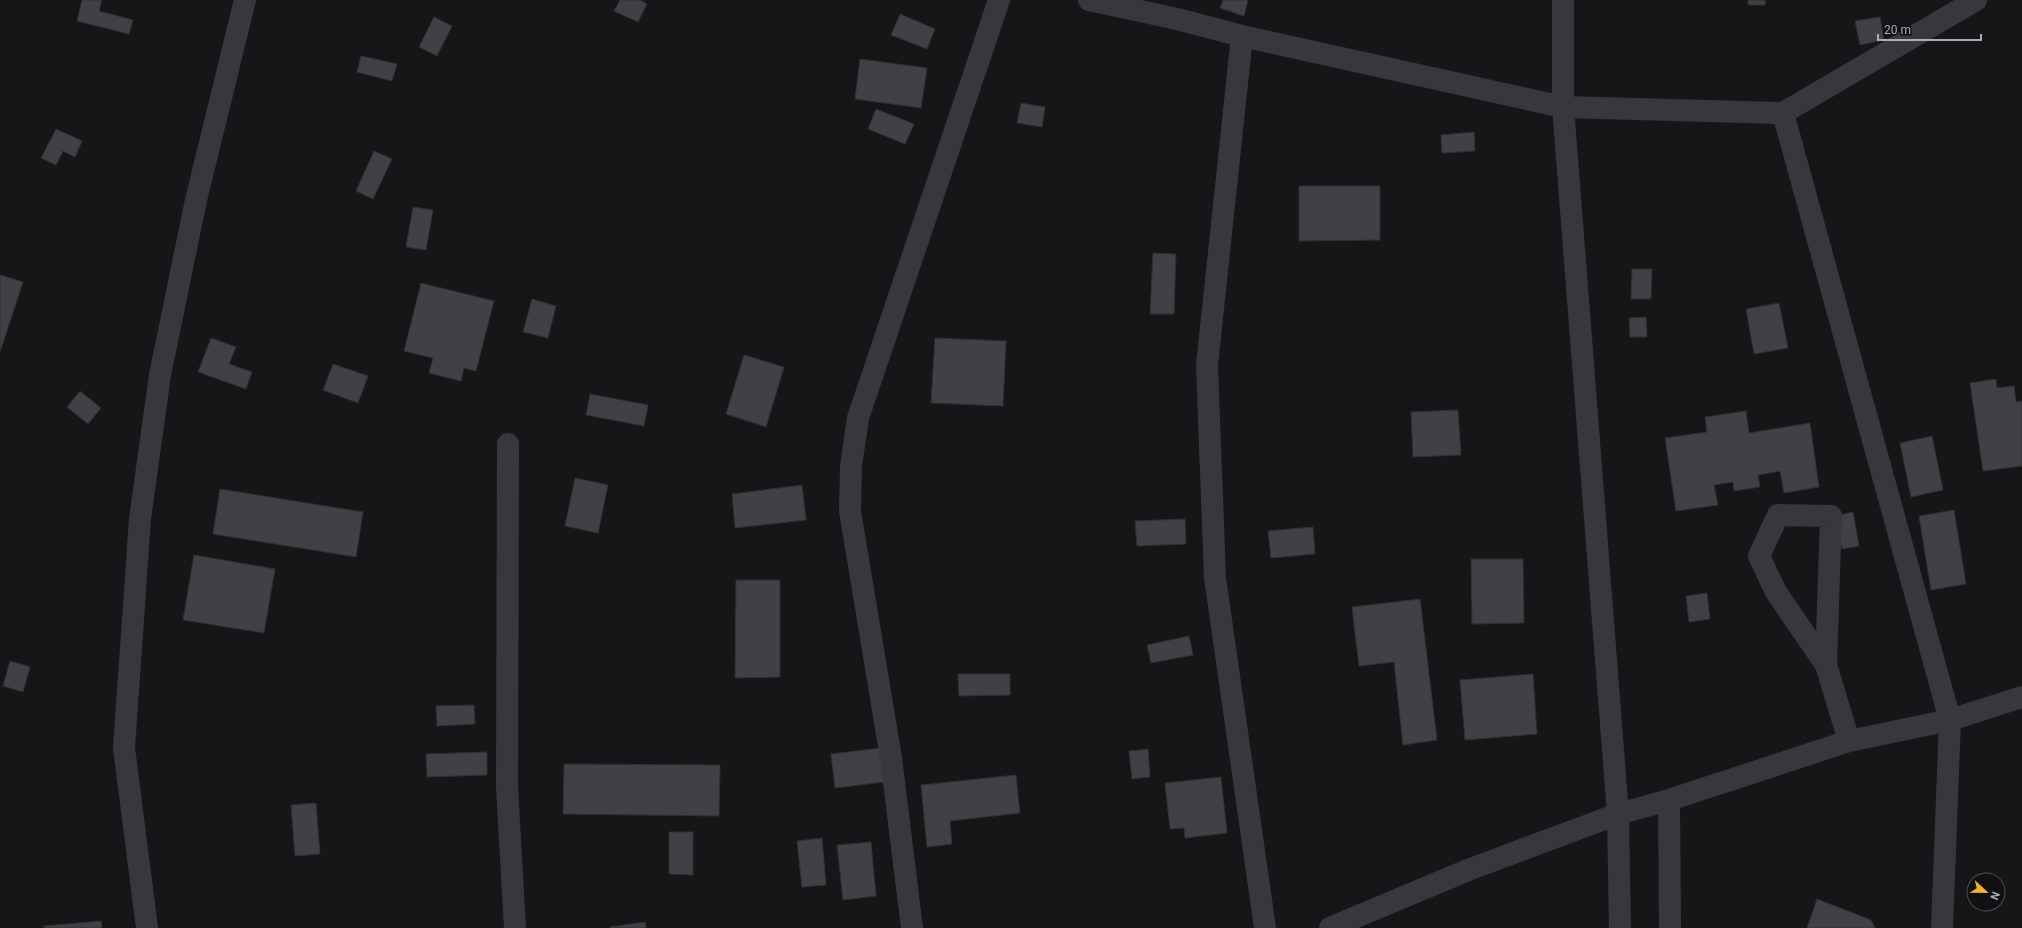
<svg xmlns="http://www.w3.org/2000/svg" width="2022" height="928" font-family="Roboto,sans-serif">
	<rect width="100%" height="100%" fill="#161618"/>
	<path fill="#404145" stroke="#303034" d="M82,0H102L99,11L133,20L129,34L77,21Z
		M620,0H640L647,4L638,22L614,11Z
		M1223,0H1248L1244,16L1220,8Z
		M1748,0H1765V5H1748Z
		M900,14L935,29L927,49L891,35Z
		M434,17L452,26L437,56L419,47Z
		M1880,17L1884,40L1860,45L1855,21Z
		M361,56L397,64L392,81L357,72Z
		M860,59L927,68L921,108L855,99Z
		M1021,103L1045,107L1042,127L1017,123Z
		M876,109L914,124L905,144L868,129Z
		M56,129L82,141L75,157L63,151L56,165L41,158Z
		M1474,132L1475,151L1442,153L1441,135Z
		M374,151L392,159L373,199L356,191Z
		M1299,186H1380V240L1299,241Z
		M413,207L433,210L426,250L406,247Z
		M1153,253L1176,254L1174,314H1150Z
		M1632,269H1652L1651,299H1631Z
		M0,275L23,282L0,352Z
		M421,283L494,301L476,371L464,368L461,381L429,373L433,358L404,351Z
		M532,299L556,306L548,338L523,332Z
		M1779,303L1788,348L1754,354L1746,309Z
		M1646,317L1647,337H1630L1629,318Z
		M211,338L236,347L229,364L252,372L246,389L198,372Z
		M935,338L1006,341L1003,406L931,403Z
		M744,355L784,367L766,427L726,414Z
		M333,364L368,376L358,403L323,390Z
		M1996,379L1997,388L2014,386L2016,402L2022,401V466L1983,471L1970,383Z
		M80,391L101,408L88,424L67,407Z
		M590,394L648,405L644,426L586,415Z
		M1458,410L1461,455L1413,457L1411,412Z
		M1746,411L1749,433L1810,423L1819,487L1784,493L1780,471L1758,475L1760,487L1734,491L1733,482L1714,485L1718,505L1676,511L1665,438L1707,432L1705,417Z
		M1932,436L1943,490L1911,497L1900,443Z
		M575,478L608,485L598,533L565,526Z
		M802,485L806,520L735,528L732,494Z
		M220,489L363,512L356,557L213,534Z
		M1954,510L1966,584L1931,590L1919,516Z
		M1853,512L1859,546L1842,549L1835,516Z
		M1185,519L1186,544L1137,546L1135,521Z
		M1313,527L1315,554L1271,558L1268,531Z
		M194,555L275,569L264,633L183,620Z
		M1471,559H1523L1524,623L1472,624Z
		M736,580H780V677L735,678Z
		M1707,593L1710,619L1689,622L1686,596Z
		M1420,599L1437,740L1403,745L1394,662L1359,666L1352,607Z
		M1189,636L1193,655L1151,663L1147,645Z
		M10,661L30,667L23,692L3,686Z
		M958,674H1010V695L959,696Z
		M1533,674L1537,734L1465,740L1460,680Z
		M474,705L475,724L437,726L436,706Z
		M880,748L884,782L835,788L831,754Z
		M1148,749L1150,777L1132,779L1129,751Z
		M487,752V775L427,777L426,754Z
		M564,764L720,765L719,816L563,814Z
		M1016,775L1020,813L950,821L952,844L927,847L921,785Z
		M1221,777L1227,833L1185,838L1184,828L1170,829L1165,783Z
		M316,803L320,854L295,856L291,805Z
		M669,832H693V875L669,874Z
		M822,838L826,885L802,887L797,841Z
		M871,842L876,896L843,900L837,845Z
		M1817,899L1871,920L1875,928H1807Z
		M101,921L102,928H44V926Z
		M645,922L646,928H610V927Z"/>
	<g fill="none" stroke-linecap="round" stroke-linejoin="round">
		<path stroke="#37383d" stroke-width="22" d="M1089,0L1177,19L1242,36L1563,107L1783,113L1976,0
			M1563,0V107L1618,814L1620,928
			M1242,36L1207,365L1215,578L1265,928
			M1783,113L1950,720L1942,928
			M508,444L507,787L515,928
			M1826,665L1831,516L1778,515L1759,556L1776,592L1826,665L1849,741
			M1669,800L1670,928
			M147,928L124,748L140,519L160,375L196,200L245,0
			M912,928L891,758L850,511L851,466L858,418L999,0
			M1330,928L1468,870L1618,814L1669,800L1849,741L1950,720L2022,697"/>
	</g>
	<g transform="translate(1986 892) rotate(112)"><circle r="19" fill="#111113" stroke="#4d4f55"/>
	<path d="M0-3L7 15L0 10L-7 15Z" fill="#f2b134"/>
	<text y="-6" font-size="11" font-weight="bold" text-anchor="middle" fill="#a8adb8">N</text>
	</g>
	<path d="M1878 34v6h103v-6" fill="none" stroke="#a8adb8" stroke-width="2"/>
	<text x="1884" y="34" font-size="12" fill="#a8adb8" stroke="#111113" stroke-width="3" paint-order="stroke">20 m</text>
</svg>
